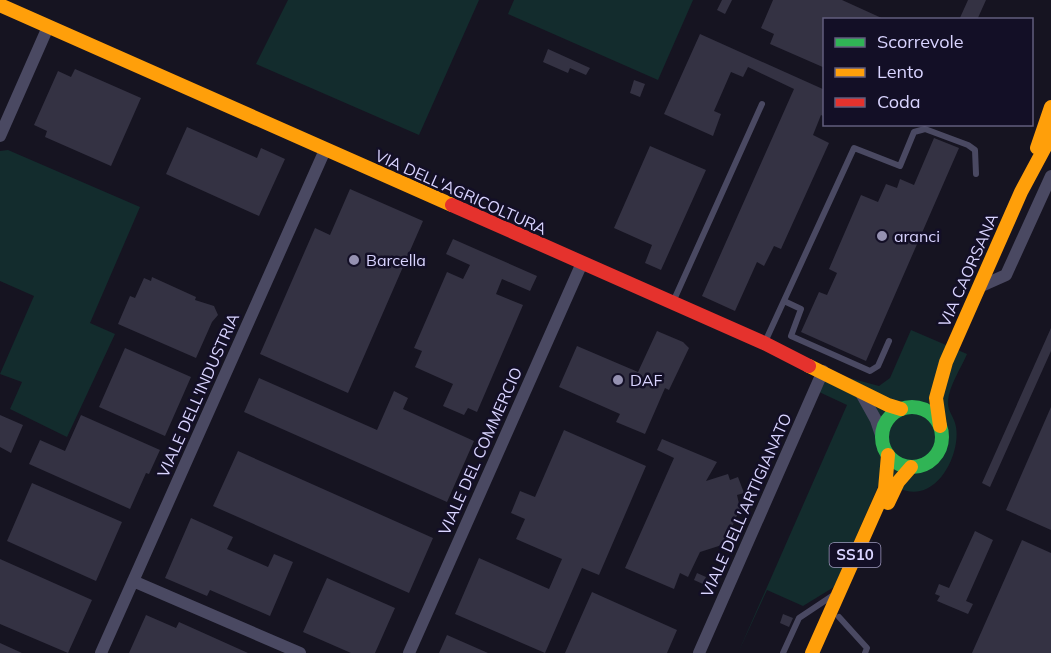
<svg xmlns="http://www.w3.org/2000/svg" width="1051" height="653" font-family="Mulish,sans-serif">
	<rect width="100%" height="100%" fill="#161421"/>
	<path fill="#132c2d" d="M288,0H479L419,135L256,64Z
		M514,0H693L658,80L508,14Z
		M8,150L140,207L90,323L115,334L67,437L10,409L22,382L0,374L34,296L0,281V151Z
		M911,330L967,354C961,368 949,386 948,401C947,411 955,418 956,427C960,450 944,486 920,491C907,494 892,486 880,482L834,587L803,606L767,590L738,653L847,405L817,391L823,371L879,386L890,378Z"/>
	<path fill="#343243" d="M722,0H732L725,14L717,10Z
		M773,0H842L886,20H825V68L770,44L774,34L761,28Z
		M968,0H986L977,20H959Z
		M700,34L825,90V117L821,115L813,135L829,143L781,249L774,246L764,266L757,262L735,311L702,296L794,89L748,67L743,77L731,72L714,111L721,114L713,136L664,114Z
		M548,49L590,68L586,75L570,68L568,73L543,62Z
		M75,69L141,98L111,166L45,137L47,131L34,125L58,71L71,77Z
		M634,80L645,84L640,97L630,93Z
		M187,127L257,158L261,148L285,159L259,216L166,174Z
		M934,138L959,148L866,361L801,332L819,292L827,295L837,273L829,269L861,195L878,202L886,184L897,188L900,179L914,185Z
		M650,146L706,170L661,270L645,263L652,245L614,228Z
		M350,189L423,221L348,393L260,354L315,228L330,235Z
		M453,239L537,276L530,291L502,279L496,294L523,305L477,412L468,408L464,415L443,406L453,384L415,367L422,351L414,348L447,272L463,279L470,265L446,254Z
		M152,277L196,297L195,300L214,306L218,315L212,322L196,358L118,324L130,296L135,298L144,278L151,281Z
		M1051,328V351L990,487L982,483Z
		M657,331L683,342L689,348L669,390L665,388L645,434L616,422L620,414L559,387L577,346L638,372Z
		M125,348L191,377L165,436L99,407Z
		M259,378L377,430L394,391L408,398L403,409L474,441L447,502L244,412Z
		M1051,407V530L1006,510Z
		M0,415L23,425L11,453L0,447Z
		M81,415L160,450L149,474L146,473L130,509L29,464L40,440L65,451Z
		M564,430L646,466L599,575L582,568L545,653L455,614L479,558L549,589L562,559L516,539L525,519L511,513L520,491L535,497Z
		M662,439L717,462L706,481L728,474L730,480L738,477L744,493L737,495L740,508L725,544L700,552L688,577L680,573L674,589L625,568L674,458L657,450Z
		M238,451L433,538L409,593L213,506Z
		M32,483L122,522L96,581L7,541Z
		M191,518L233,537L227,549L268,567L274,554L293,562L270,616L210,590L207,596L165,578Z
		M975,531L993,540L966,601L973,604L968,614L937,601L940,596L935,594L939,584L949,588Z
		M1022,540L1051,553V653H972Z
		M0,559L92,600L68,653L0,624Z
		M697,573L706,577L703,584L694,580Z
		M327,578L395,608L375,653H351L303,632Z
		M592,592L677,630L667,653H565Z
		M783,614L793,618L789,627L780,623Z
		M146,615L176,628L179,622L248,653H129Z
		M447,635L488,653H439Z
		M0,643L22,653H0Z"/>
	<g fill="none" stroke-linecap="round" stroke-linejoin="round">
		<path stroke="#4a4962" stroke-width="6" d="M784,301L801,309L791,336L870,371L878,366L889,341
			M673,302L762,104
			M765,342L854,148L900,166L914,132L925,129L968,145L975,150L976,174
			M839,617L867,648L865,653
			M783,653L799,618L832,596"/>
		<path stroke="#4a4962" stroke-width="12" d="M0,136L48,27
			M979,287L1006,275L1051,176
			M861,393L876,420L882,438
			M133,581L300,653
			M101,653L325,150
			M409,653L582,263
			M699,653L823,371"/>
		<path stroke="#30b455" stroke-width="14" d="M882 437a30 30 0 1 1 60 0a30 30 0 1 1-60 0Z"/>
		<path stroke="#ff9f0a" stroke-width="14" d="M0,5L452,205
			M1037,148L1051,107
			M809,366L888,405L901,409
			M940,426L936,398L946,362L1021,192L1051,136
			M888,503L898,482L911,467
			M812,653L885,489L888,455"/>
		<path stroke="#e5322d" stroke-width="14" d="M452,205L764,343L809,366"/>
	</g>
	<g fill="#9591b1" stroke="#130f26" stroke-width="2">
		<circle cx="882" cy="236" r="6"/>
		<circle cx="354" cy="260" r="6"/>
		<circle cx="618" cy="380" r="6"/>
	</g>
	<g text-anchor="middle" stroke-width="5" stroke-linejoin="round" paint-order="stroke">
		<rect fill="#130f26" stroke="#9e99be" stroke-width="1.5" x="829.5" y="543" width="51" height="24" rx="4.5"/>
		<g font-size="15" font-weight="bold" fill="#d9d4ff">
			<text x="855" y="560">SS10</text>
		</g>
		<g font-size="16" fill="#d9d4ff" stroke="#130f26">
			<text transform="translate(461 192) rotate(24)" y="6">VIA DELL'AGRICOLTURA</text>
			<text transform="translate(968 270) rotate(-66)" y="6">VIA CAORSANA</text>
			<text transform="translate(198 395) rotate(-66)" y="6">VIALE DELL'INDUSTRIA</text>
			<text transform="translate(480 451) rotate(-66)" y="6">VIALE DEL COMMERCIO</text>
			<text transform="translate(746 505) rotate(-66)" y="6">VIALE DELL'ARTIGIANATO</text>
		</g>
		<g font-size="16" fill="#d9d4ff" stroke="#130f26" text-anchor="start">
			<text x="894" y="242">aranci</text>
			<text x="366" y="266">Barcella</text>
			<text x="630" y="386">DAF</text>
		</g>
	</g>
	<rect x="823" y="18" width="210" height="108" fill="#130f26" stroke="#625e7d" stroke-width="1.5"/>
	<rect x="835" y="38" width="30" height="9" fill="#30b455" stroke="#625e7d" stroke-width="1.5"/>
	<text x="877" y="48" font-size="18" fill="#d9d4ff">Scorrevole</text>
	<rect x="835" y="68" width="30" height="9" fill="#ff9f0a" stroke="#625e7d" stroke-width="1.5"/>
	<text x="877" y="78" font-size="18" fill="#d9d4ff">Lento</text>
	<rect x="835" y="98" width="30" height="9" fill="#e5322d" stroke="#625e7d" stroke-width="1.5"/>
	<text x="877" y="108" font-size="18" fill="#d9d4ff">Coda</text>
</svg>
